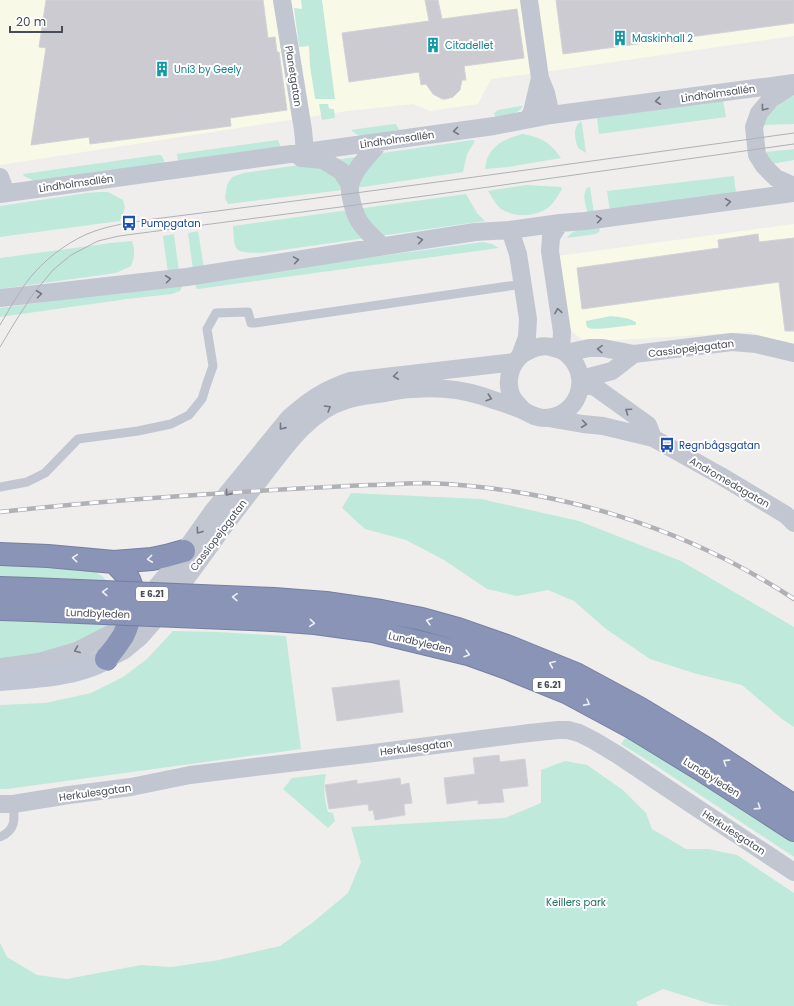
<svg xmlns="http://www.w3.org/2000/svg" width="794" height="1006" font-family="Poppins,sans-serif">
	<rect width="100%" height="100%" fill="#efeeed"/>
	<path fill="#f9f9e7" d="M0,0H794V36L558,70L491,79L478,104L430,111L413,104L347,111L0,165Z
		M794,224V346L749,332L585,342L569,329L558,256Z"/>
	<path fill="#bfe9da" d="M301,0H322L335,99H316L315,98L310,66L309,46L299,47L294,8L302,9Z
		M794,96V124L763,125L769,112L789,97Z
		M723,100L726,117L599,134L597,118Z
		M319,104H328L329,108L331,109H334L335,118L322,120Z
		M521,106H523C517,116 505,115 495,117L494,113L498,110Z
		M581,121L582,124L586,153L578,148C575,139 572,128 581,121Z
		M396,124L399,130L361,136L356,134L351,130L386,125Z
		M522,134C541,137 550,142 561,158L508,167L485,169C486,165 486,160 488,157C494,143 508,138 522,134Z
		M278,140L281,148L178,162L177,154Z
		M473,140L475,141L467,154L463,172L343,190L228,204L225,198L227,185L232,177L244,173Z
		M794,149V160L772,164L765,152Z
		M157,155H161L164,160V164L34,181L24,176L23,174Z
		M734,176L736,194L610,211L607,191Z
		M526,185L561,187L562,189C558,195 555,202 549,207C536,217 515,218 501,209C496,205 492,197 488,191L493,190Z
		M590,187L594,213H588C585,204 582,196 587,188Z
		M100,192H108L123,200L125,208L120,221L0,237V206L87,193Z
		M466,194L477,213L485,221L261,253C233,252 235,253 233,226Z
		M598,227L600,229L599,232L596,234L567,238C573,228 588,228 598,227Z
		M198,231L204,268L193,270L188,233Z
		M174,234L179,272L168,273L163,236Z
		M132,241C135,251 135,257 131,266L116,273L0,289V258L111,243Z
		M483,242L492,244L499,248L198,289L196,288L195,281Z
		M180,284L182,287L180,291L172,294L127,299L0,317V308Z
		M611,316C620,317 629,318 636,322V324L635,325C626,325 592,332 587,327C586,325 586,322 586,321Z
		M351,493L481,499L579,521L681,561L794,627V727L782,719L742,685L697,674L650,659L606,629L574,601L548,590L517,596L487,589L444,560L406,540L365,529L342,508Z
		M0,561L91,569L102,576L106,580L45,578H0Z
		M0,621L110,625L106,629L49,654L0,661Z
		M173,631L218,632L286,636L301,749L7,789H0V705L45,703L91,693L123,677L147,659Z
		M626,737C683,770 739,806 794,842V857L655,765L621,744Z
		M565,761L587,765L623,790L646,813L652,829L686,849H708L737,855L794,893V1006H732L711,1004L663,989L636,1002L638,1006H0V943L7,957L37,975L67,979L141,965L171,967L219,960L280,946L312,923L348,893L361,862L351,827L505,818L541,803V770Z
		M326,774C323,787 324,798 328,812L333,813L335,821L328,828L283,789L292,778Z"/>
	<path fill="#cbcbd1" stroke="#d2d2d8" d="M46,0H263L268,38L275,37L277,52H279L287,110L230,118L231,126L90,144L89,137L31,145L46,48L39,47Z
		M425,0H438L442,19L517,9L524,58L464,66L466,80H462L460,90L453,97L446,99H442L433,94L426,84L421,85L419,72L349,82L342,33L429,21Z
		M556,0H794V23L563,54Z
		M758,234L759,242L794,238V331H785L779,282L582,309L577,268L719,248L718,240Z
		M399,680L403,712L337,721L332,688Z
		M499,755L500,762L525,759L528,786L502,789L504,802L478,804V800L447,804L444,778L475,774L473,758Z
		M400,778L401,785L409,783L412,803L404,804L405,815L375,820L373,810L369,811L368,804L329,809L325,785L357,780V784Z"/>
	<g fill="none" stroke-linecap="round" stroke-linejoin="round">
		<g stroke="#757fa3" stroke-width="24">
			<path id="highway" d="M0,554L48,556L114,562L152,559L166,556L184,551
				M0,588L31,589
				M274,599L326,603L381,611L422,619L458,629L512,648L576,674L639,708L707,749L794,806
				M0,609L30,610
				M273,620L315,623L373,631L468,654L507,668L568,693L633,728L700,769L794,830
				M106,659C112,652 118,644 123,636C131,620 138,592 127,576C123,571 118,566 114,562"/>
		</g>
		<path stroke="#c2c6d1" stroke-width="9" d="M0,487L27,482L45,473L78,439L138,431L171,424L189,415L202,399L207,383L213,366L207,329L216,313L248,312L251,323H255L523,284
			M0,837C16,830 15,819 13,804"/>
		<path stroke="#c2c6d1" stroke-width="18" d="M282,0L303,130L305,152
			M529,0L540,78L546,93L551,115
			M793,85L771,99L759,113L754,127L757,155L764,166L776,178L794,186
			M528,119L532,112L540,78
			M380,142C372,152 361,162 355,173C353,177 351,181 350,185C349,194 354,213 359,221C365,231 374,238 382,246
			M301,158L323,160L341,171L350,185
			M0,177L6,193
			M0,194L494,126L551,115L794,83
			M560,223L551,237L550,251L562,332L561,350
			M510,230L518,254L528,319L527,337L520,356
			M0,298L187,277L475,232L510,230L560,223L585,221L794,193
			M566,353L589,348H603L634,354L732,342L756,344L794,353
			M581,379L612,371L634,354
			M581,384L595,387L648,425L653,438
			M548,418L583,424L603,426L653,438L721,476L786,515L794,523
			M109,658L123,651L140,637L154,621C176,592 198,563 219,533C233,514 247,496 262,477C285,447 309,411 346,400C359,396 372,395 385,393C394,391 403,389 413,389C436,387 460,389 482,396C496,401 510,405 522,410C530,414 536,418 545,418C578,417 592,378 569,356C565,351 560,349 554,348C546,345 538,346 530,350C512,357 504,379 512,397C515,402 519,406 523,410
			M0,667L39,662L77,651L112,633L129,617L143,603L174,566L213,511L289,418C309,400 324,390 350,381L515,362
			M0,804H13L69,795L131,787L190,775L263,766L366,754L529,733L558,730H568L579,733L593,740L618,755L694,806L794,872"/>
		<path stroke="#c1c6d4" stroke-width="22" d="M0,680C36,677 74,676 106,659"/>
		<use href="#highway" stroke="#8994b7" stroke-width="22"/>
		<path stroke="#b0b1b7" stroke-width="1" d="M0,325C10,308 22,286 35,272C50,255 74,238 95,231C112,225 129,223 146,220C362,193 578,163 794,133
			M0,347L15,322L33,294L53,270L71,255L98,241L119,236L432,195L794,144"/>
		<g stroke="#b0b1b7" stroke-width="4.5">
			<path id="rail" d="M0,512C80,503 161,497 242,492C284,489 326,487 369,485C388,485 407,483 426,483C557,488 685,527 794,599"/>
		</g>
		<use href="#rail" stroke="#fff" stroke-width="3" stroke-dasharray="9" stroke-linecap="butt"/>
		<g stroke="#757fa3" stroke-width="24" stroke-linecap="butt">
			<path id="highway-bridge" d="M31,589L274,599
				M30,610L273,620"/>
		</g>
		<use href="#highway-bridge" stroke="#8994b7" stroke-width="22"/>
	</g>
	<defs><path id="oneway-chevron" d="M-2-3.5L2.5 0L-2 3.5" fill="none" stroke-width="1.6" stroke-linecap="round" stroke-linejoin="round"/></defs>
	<g stroke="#727782">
		<use href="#oneway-chevron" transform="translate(658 101) rotate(173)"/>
		<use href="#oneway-chevron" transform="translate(764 108) rotate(128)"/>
		<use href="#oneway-chevron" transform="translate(456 131) rotate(172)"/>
		<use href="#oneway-chevron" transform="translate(728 202) rotate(-8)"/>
		<use href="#oneway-chevron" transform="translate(599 219) rotate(-8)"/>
		<use href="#oneway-chevron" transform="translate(420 240) rotate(-9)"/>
		<use href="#oneway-chevron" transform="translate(296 260) rotate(-9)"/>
		<use href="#oneway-chevron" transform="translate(168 279) rotate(-7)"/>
		<use href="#oneway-chevron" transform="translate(39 294) rotate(-7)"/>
		<use href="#oneway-chevron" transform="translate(558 311) rotate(-99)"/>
		<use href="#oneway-chevron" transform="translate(600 349) rotate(-177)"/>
		<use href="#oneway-chevron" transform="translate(396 376) rotate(173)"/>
		<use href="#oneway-chevron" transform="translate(489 398) rotate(18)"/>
		<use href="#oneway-chevron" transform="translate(328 408) rotate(-31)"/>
		<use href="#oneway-chevron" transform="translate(628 411) rotate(-145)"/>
		<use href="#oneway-chevron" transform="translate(584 424) rotate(7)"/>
		<use href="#oneway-chevron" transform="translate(282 427) rotate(129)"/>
		<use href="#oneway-chevron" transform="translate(228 493) rotate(129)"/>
		<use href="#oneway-chevron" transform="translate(199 531) rotate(126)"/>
		<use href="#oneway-chevron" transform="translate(77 650) rotate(158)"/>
	</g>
	<g stroke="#edeff4">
		<use href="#oneway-chevron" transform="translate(75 558) rotate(-175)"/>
		<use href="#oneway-chevron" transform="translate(150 559) rotate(174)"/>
		<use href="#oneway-chevron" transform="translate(105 592) rotate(-178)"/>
		<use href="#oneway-chevron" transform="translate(235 597) rotate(-178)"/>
		<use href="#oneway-chevron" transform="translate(429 621) rotate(-164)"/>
		<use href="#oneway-chevron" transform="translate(312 623) rotate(5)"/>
		<use href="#oneway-chevron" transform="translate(467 654) rotate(17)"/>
		<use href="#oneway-chevron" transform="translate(552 664) rotate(-157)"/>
		<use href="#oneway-chevron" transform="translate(587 703) rotate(29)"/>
		<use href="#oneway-chevron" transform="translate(726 762) rotate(-147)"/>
		<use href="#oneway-chevron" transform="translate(758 807) rotate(33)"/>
	</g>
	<defs>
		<g id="building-bare" transform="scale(1.2)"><path d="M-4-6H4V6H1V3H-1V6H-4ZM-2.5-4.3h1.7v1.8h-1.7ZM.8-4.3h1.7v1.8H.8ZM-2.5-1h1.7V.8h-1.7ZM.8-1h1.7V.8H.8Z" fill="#0f9aa8" stroke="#fff" stroke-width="2.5" paint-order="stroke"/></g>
		<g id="bus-bare" transform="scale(1.2)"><path d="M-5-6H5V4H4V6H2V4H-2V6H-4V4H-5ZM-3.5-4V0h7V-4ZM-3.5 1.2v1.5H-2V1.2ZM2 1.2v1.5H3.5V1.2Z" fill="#1a4fb4" stroke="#fff" stroke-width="2.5" paint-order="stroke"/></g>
	</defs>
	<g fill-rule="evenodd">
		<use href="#building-bare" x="620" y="38"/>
		<use href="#building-bare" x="433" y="45"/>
		<use href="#building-bare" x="162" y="69"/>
		<use href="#bus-bare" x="129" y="223"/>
		<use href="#bus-bare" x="667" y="445"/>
	</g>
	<g text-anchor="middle" stroke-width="4" stroke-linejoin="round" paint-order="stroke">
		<g fill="#fff" stroke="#7e828a" stroke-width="1">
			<rect x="136" y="587" width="32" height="14" rx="3"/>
			<rect x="533" y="678" width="32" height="14" rx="3"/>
		</g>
		<g font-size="9" font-weight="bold" fill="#474c58">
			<text x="152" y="597">E 6.21</text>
			<text x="549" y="688">E 6.21</text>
		</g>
		<g font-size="10" fill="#0d838f" stroke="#fff" text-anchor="start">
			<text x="632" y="42">Maskinhall 2</text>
			<text x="445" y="49">Citadellet</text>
			<text x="174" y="73">Uni3 by Geely</text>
		</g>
		<g font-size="10" fill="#474c58" stroke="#fff">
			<text transform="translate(294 76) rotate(81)" y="4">Planetgatan</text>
			<text transform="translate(718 93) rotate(-8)" y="4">Lindholmsallén</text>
			<text transform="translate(397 139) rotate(-8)" y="4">Lindholmsallén</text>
			<text transform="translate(76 183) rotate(-8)" y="4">Lindholmsallén</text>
			<text transform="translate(691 348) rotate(-7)" y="4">Cassiopejagatan</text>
			<text transform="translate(730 482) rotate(30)" y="4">Andromedagatan</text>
			<text transform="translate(218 535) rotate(-53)" y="4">Cassiopejagatan</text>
			<text transform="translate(98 613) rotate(2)" y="4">Lundbyleden</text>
			<text transform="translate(420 642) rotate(13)" y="4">Lundbyleden</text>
			<text transform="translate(416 747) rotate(-7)" y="4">Herkulesgatan</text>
			<text transform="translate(712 777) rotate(32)" y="4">Lundbyleden</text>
			<text transform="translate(95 792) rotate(-8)" y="4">Herkulesgatan</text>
			<text transform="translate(734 832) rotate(33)" y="4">Herkulesgatan</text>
		</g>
		<g font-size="10" fill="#164399" stroke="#fff" text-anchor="start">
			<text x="141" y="227">Pumpgatan</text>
			<text x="679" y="449">Regnbågsgatan</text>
		</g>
		<g font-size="10" fill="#20715d" stroke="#fff">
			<text x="576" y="906">Keillers park</text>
		</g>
	</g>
	<path d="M10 26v6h52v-6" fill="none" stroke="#474c58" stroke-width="2"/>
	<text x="16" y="26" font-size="12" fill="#474c58" stroke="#ffffff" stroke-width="3" paint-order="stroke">20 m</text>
</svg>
